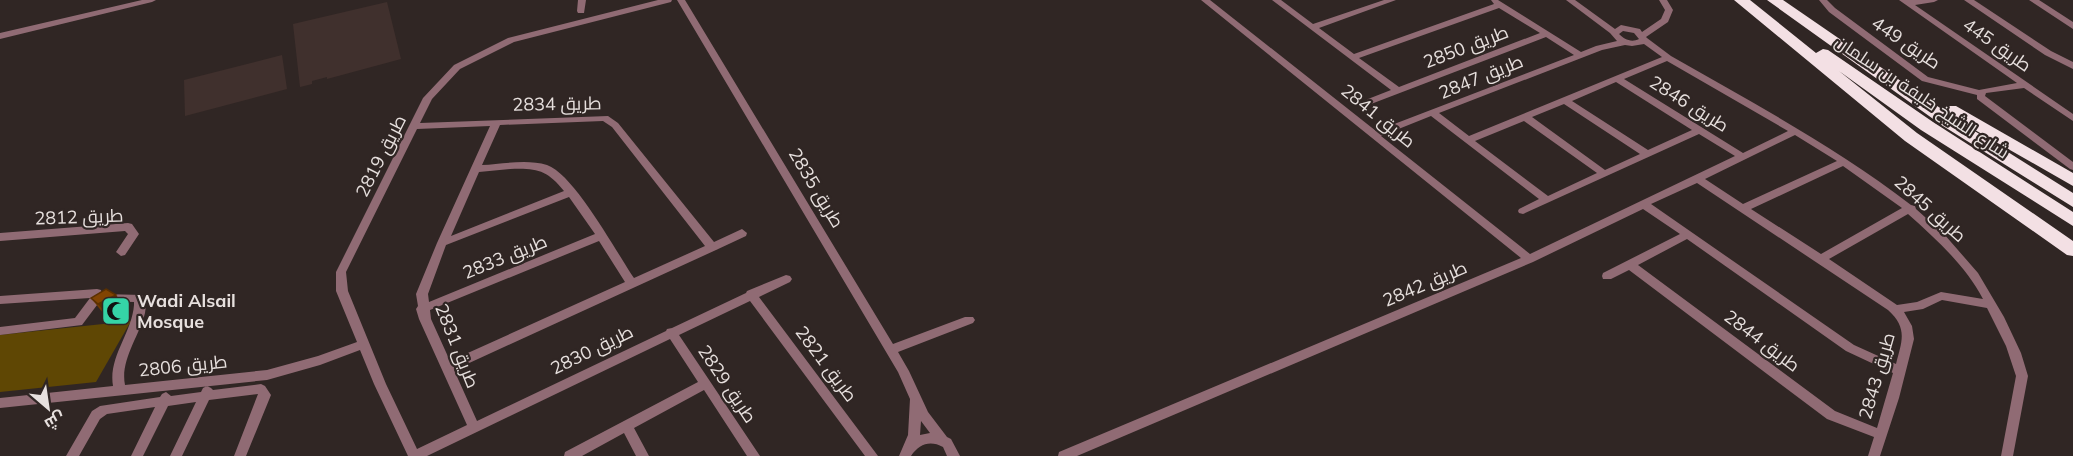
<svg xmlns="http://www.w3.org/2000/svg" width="2073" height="456" font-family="Mulish,Cairo,sans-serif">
	<rect width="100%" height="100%" fill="#302624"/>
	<path fill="#40302d" d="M387,2L401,59L327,79V77L312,81V84L300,87L293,24Z
		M282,55L287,89L185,116L184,80Z"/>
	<path fill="#5f4704" d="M131,321L96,382L0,392V335Z"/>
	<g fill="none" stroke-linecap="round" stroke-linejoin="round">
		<path fill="#906b74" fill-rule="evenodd" d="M142,0H156L152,2L0,39V33Z
			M578,0H586L584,13H578L577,11Z
			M658,0H672L671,2L514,42L460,69L432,99L420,123L608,116L618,123L714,242L742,229L747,233L746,236L716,250L454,370L477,421L666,331L667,329L672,328L746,293L747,291L786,275L790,276L792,279L790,282L759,297L878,456H865L750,301L679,335L760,456H747L704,390L634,428L649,456H636L624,433L582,456H564L565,452L698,382L670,339L427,456H408L374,384L360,350L320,365L267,380L0,408V398L113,386C108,357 132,333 134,305V302L100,301L82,325L0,335V327L75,318L90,298L0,304V296L97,289L101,290L102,294L142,295L146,305L145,313C139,337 120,360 125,385L267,370L318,356L357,342L336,291V272L423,98L454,65L508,38ZM603,121L612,127L705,246L634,278C616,252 575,175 547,165C527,159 502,164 482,165L500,125ZM490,126L437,243L416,294L418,306L416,309L419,319L467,425L417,449L386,384L348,291L346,272L417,129ZM510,169C537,168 547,170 564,191L451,236L479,172ZM569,197L595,234L429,302L428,294L446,245ZM599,241L625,282L450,361L431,319L430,310Z
			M677,0H685L893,344L965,317H973L975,320L973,323L898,352L909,371L928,412L947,437L951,439L960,456H947L943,447C930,440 919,444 911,456H899L908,435L910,399L898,372ZM921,421L930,433L920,435Z
			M1201,0H1210L1376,131L1574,55L1546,37L1371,104L1366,101L1368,99L1391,90L1272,0H1281L1313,24L1384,0H1396L1319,28L1354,54L1494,4L1491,0H1498L1581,52L1596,46L1617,41L1610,33L1566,0H1575L1615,29L1621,25L1640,29L1642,32L1661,19L1665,10L1659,0H1667L1673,10L1668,22L1646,37L1647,38L1671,56C1753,103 1836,147 1911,205L1915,206L1916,209L1944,234L1978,273L2004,317L2021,353L2028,376L2013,456H2001L2016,376L2006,346L1987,308L1942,300L1923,309L1904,312L1912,326L1914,339L1899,398L1880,456H1868L1874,437L1827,419L1629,270L1611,279H1603L1602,276L1603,273L1680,234L1643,209L1533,262L1077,456H1058L1059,452L1521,258ZM1499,8L1540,33L1399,87L1359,58ZM1623,31L1634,33L1639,39C1631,43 1624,39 1619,34ZM1644,44L1662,57L1469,136L1439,113L1602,50L1625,45L1632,46ZM1667,61L1788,131L1743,153L1624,79ZM1616,82L1692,130L1648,150L1572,101ZM1564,104L1640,154L1605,170L1532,117ZM1431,116L1539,199L1519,209L1518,211L1519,213L1523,214L1699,134L1735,156L1530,254L1381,136ZM1524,121L1597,173L1548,196L1475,141ZM1795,135L1837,161L1743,204L1705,179ZM1843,166L1902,208L1821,254L1751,209ZM1697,183L1888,310C1908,328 1902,341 1896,364L1854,345L1651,204ZM1908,214C1936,239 1965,265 1983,299L1941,292L1917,302L1897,305L1829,259ZM1687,239L1846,351L1893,373L1877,428L1835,411L1638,265Z
			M1819,0H1827L1835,8L1928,77L1979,90L2017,83L1899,0H1938L1934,2L1915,5L2073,114V121L2024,88L1986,93L1985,96L2073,162V170L2070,169L1977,99V95L1922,81L1829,12Z
			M1964,0H1974L2051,51L2073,62V69L2045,55Z
			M2029,0H2039L2073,22V29Z
			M128,223L132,224L139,234L125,255L121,256L116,252L128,234L125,231L0,241V233Z
			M261,384L265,386L271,395L246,456H234L258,394L209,400L182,456H170L196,402L168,406L143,456H131L155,407L107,414L100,419L79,456H66L92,411L100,406L160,397L162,394L166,392L171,396L201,392L203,388L207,386L211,388L213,390Z"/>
		<path fill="#f3e0e4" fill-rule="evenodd" d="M1734,0H1750L1816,53L1823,49L1828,50L1933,122L2073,212V226L1921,130L1839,71L1917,133L2073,241V256L2067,255L1905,141Z
			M1767,0H1783L1943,110L1944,106H1956L2073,173V186L1954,118L2073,193V207L1943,126Z"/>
	</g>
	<path fill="#6f3a02" d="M91,298L128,310L111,319L103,313Z"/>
	<path fill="#5a3001" d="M116,295L128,310L111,319L98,304Z"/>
	<path fill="#814402" stroke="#5a3001" stroke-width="1.5" d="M106,289L116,295L98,304L91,298Z"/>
	<defs>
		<g id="mosque-square" transform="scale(1.5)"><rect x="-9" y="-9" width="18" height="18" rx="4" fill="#35d4a7" stroke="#302624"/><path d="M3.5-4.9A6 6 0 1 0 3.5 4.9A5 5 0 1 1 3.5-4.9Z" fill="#111"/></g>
	</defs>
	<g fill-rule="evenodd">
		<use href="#mosque-square" x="116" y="311"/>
	</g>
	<g text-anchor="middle" stroke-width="4.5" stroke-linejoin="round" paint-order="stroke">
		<g font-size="18" fill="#e7e0de" stroke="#302624">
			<text transform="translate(1906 43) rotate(34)" y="6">طريق 449</text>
			<text transform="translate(1997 45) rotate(35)" y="6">طريق 445</text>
			<text transform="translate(1466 47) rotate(-21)" y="6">طريق 2850</text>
			<text transform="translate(1481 77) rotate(-22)" y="6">طريق 2847</text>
			<text transform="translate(1922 97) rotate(34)" y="6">شارع الشيخ خليفة بن سلمان</text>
			<text transform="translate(557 104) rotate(-1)" y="6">طريق 2834</text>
			<text transform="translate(1689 104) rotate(32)" y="6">طريق 2846</text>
			<text transform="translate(1378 116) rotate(39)" y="6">طريق 2841</text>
			<text transform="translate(381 156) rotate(-63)" y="6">طريق 2819</text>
			<text transform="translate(816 188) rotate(59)" y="6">طريق 2835</text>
			<text transform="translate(1930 209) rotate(42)" y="6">طريق 2845</text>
			<text transform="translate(79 217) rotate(-2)" y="6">طريق 2812</text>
			<text transform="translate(505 257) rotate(-22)" y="6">طريق 2833</text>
			<text transform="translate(1425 284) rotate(-23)" y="6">طريق 2842</text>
			<text transform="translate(1762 341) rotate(37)" y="6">طريق 2844</text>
			<text transform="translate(457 346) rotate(68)" y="6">طريق 2831</text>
			<text transform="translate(592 350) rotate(-26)" y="6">طريق 2830</text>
			<text transform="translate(826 364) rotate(53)" y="6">طريق 2821</text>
			<text transform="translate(183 366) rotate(-6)" y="6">طريق 2806</text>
			<text transform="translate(1877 376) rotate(-74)" y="6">طريق 2843</text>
			<text transform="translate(727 384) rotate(56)" y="6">طريق 2829</text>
		</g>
		<g font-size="18" font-weight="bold" fill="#e7e0de" stroke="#302624" text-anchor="start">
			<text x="137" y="307">Wadi Alsail<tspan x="137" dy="21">Mosque</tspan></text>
		</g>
	</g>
	<g transform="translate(48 408) rotate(151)" stroke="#302624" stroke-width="4.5" paint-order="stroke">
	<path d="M0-4.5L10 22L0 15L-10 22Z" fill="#e7e0de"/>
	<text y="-9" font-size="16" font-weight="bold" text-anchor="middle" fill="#e7e0de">ش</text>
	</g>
</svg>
